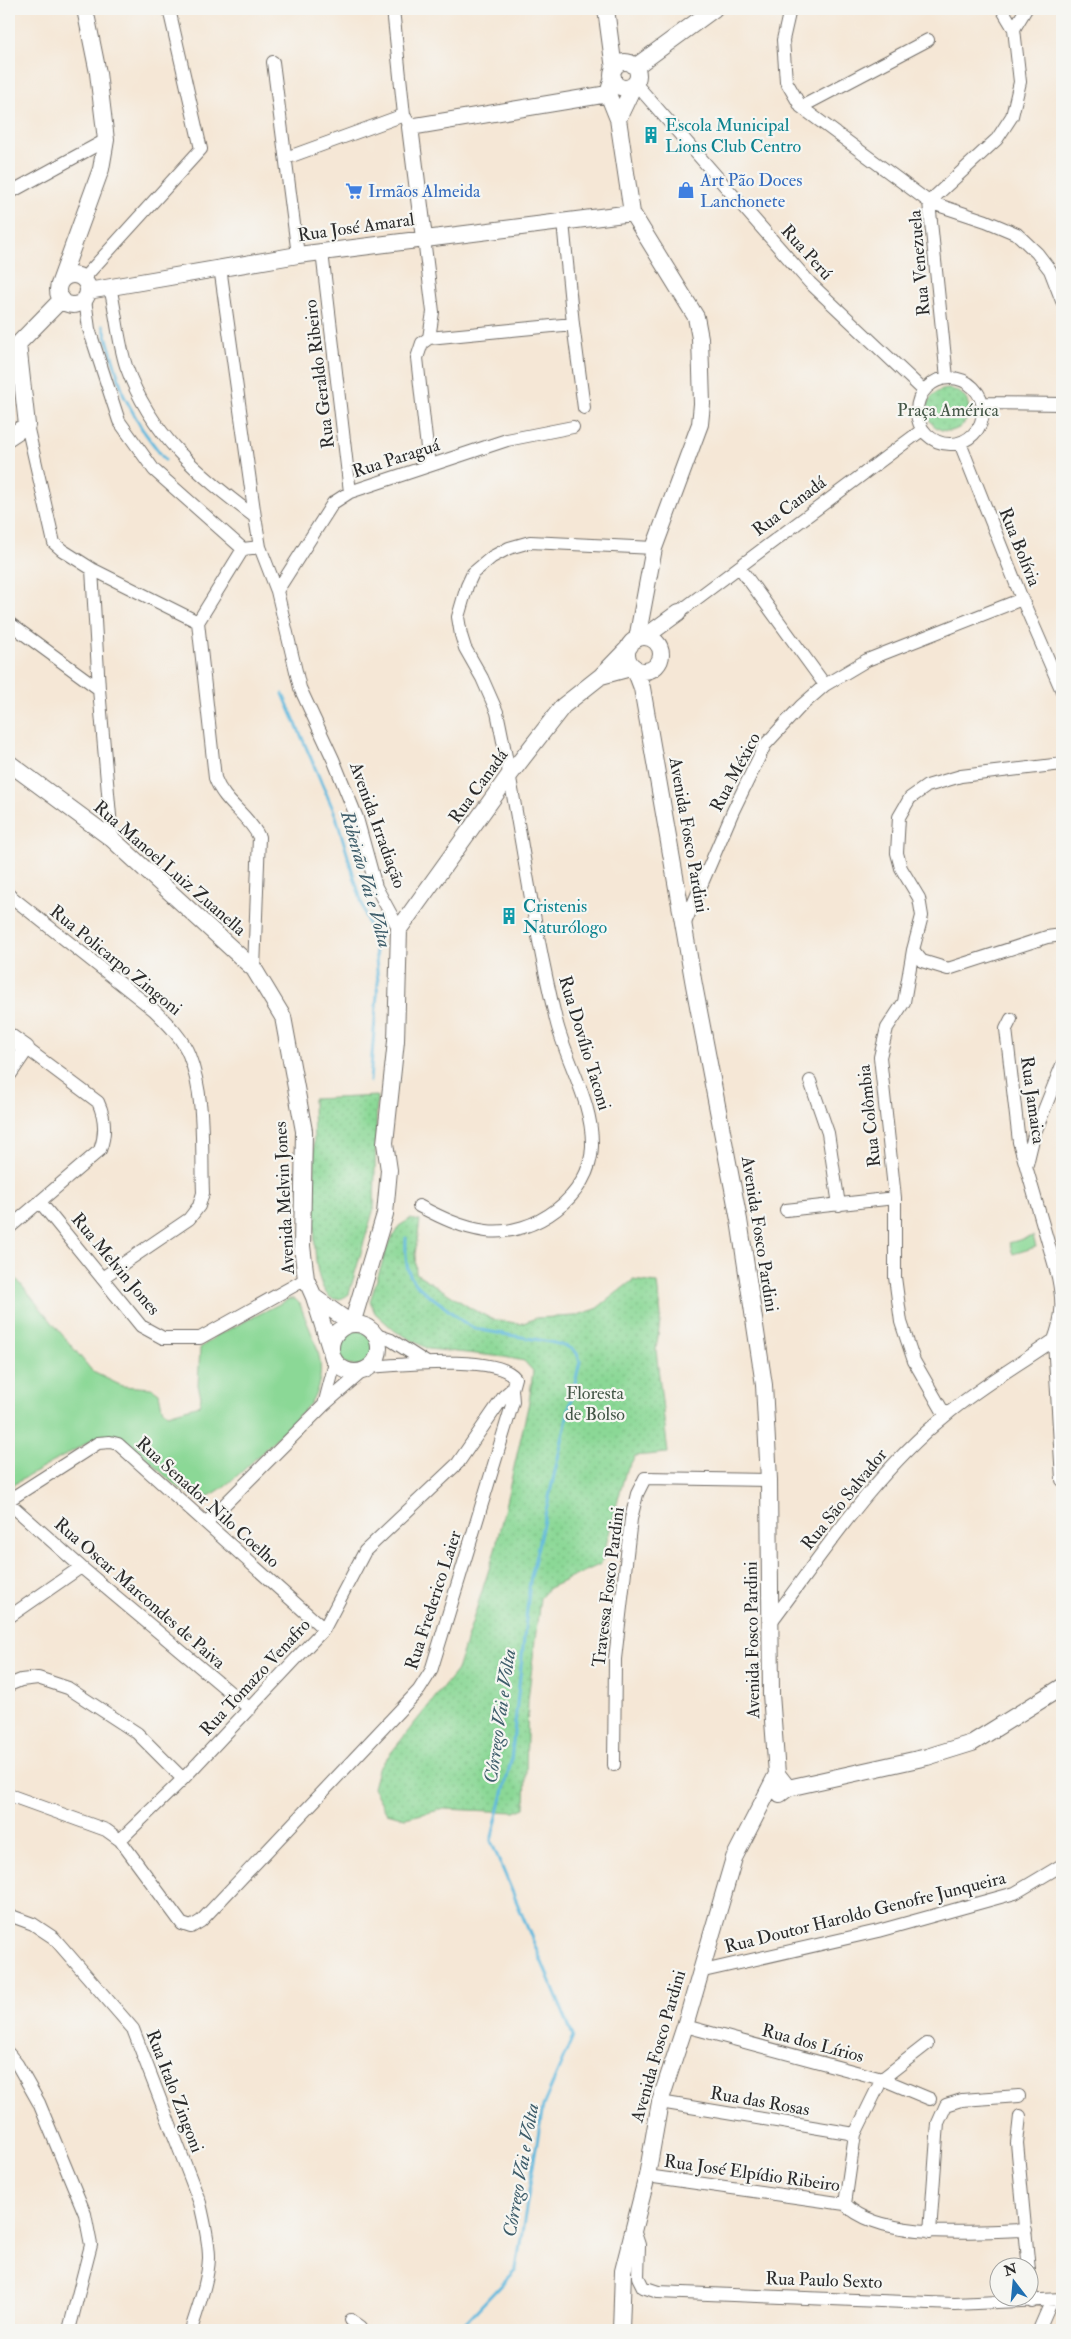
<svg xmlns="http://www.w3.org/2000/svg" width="1071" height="2339" font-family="'IM FELL Double Pica',serif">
	<defs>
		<pattern id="park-dots" width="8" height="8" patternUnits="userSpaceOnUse" patternTransform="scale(1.25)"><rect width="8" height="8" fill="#8bd896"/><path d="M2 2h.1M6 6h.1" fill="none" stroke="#78ba81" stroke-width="1.8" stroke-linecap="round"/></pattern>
	</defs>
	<rect width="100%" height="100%" fill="#f6f6f2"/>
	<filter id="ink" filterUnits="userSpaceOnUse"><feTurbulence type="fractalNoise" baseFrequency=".02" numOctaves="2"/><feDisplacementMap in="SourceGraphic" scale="10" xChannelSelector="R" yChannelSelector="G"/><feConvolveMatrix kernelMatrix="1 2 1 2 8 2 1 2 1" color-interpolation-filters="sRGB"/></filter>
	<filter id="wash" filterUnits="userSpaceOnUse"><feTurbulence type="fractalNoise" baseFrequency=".0096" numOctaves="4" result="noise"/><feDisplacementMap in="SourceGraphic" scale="20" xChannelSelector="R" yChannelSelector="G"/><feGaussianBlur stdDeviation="1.12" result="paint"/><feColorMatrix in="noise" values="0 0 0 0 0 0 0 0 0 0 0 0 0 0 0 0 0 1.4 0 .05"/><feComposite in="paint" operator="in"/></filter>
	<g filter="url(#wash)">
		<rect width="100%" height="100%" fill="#f5e7d6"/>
		<path fill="#8bd896" stroke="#5b8260" d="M1033,1236L1036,1247L1013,1254L1009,1243Z
			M9,1275L14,1276L93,1372L122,1386L152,1388L159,1393L162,1408L168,1414L199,1405L201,1397L198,1385L200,1348L216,1336L289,1299H295L300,1304C313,1342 333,1365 310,1404C291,1422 226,1494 205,1497C174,1502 138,1434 109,1435C104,1435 99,1438 94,1439L9,1487Z
			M337 1348a18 18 0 1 1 36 0a18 18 0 1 1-36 0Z"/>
		<path fill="url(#park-dots)" stroke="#5b8260" d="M927 410a21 21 0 1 1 42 0a21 21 0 1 1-42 0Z
			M377,1096L374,1208L349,1294C342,1300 332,1302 326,1293C311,1271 315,1224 315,1198C314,1165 314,1132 313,1099Z
			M410,1219L420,1221L415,1254L416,1273L472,1309L492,1319L521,1324L536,1318L575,1316L596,1309L633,1280L657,1283L661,1315L656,1350L668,1453L635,1456L625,1474L601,1564L549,1588L540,1598L528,1700L525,1808L515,1812L444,1809L405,1818L387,1813L373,1788L378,1769L457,1670L495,1550L529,1402L533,1371L524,1361L504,1357L428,1349L395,1331L375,1313L370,1301L388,1245L399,1226Z"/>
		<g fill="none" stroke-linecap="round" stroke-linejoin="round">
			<path stroke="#60b9de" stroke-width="3" d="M103,325L124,396L142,429L165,460
				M283,694L336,816L375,947L378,982L370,1081
				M406,1238C405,1277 409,1281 440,1303C450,1311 463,1324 474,1328C495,1335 563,1340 575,1351C577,1353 579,1358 580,1361L530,1581L511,1761L491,1841L573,2036L543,2106L516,2269L461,2327V2330"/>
		</g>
	</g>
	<g filter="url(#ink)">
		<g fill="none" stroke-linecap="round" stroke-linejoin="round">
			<g stroke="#726d67" stroke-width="14">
				<path id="minor" d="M393,9L404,115L408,122
					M790,9L783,40L786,81L801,107L929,202L986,221L1017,234L1037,253L1050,270L1062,301
					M1014,29L1026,9
					M273,62L298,255
					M635,83L810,283L923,390
					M801,107L928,40
					M286,158L404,115
					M9,193L106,140
					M563,222L573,324L584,408
					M424,238L433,312L429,338L422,343L417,358L429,466
					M322,252L350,492
					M220,267L255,517
					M83,279L201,149L169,9
					M85,299L89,329L119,421L154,470L243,549L260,547L255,517C198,474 151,436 126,366C118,341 116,312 110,287
					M429,338L573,324
					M917 411a33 33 0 1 1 66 0a33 33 0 1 1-66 0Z
					M947,378L929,202L997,139L1012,116L1020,82L1014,29L1002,9
					M982,403L1062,404
					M27,425L54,543L62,550L92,569L198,622L215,778C224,803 248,814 259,837L254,969
					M960,443L1022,599L1062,691
					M260,547L277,591L300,688L333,759L357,818L376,887L399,929
					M740,568L825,685
					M92,569L99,689L112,839
					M277,591L333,503L350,492L507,440L573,427
					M679,612L922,430
					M198,622L243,549
					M9,623L99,689
					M9,895L154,1010C167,1023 182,1037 189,1055C206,1098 201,1148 203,1193L199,1206L189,1219L102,1278
					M685,923L733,811L765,745L801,706L825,685L867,660L1022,599
					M913,950L922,961L948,969L1047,937L1062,935
					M1011,1019L1006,1029L1019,1142L1058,1277C1063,1302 1063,1316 1054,1340L1062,1480
					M810,1081L828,1133L839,1205
					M1027,1164L1034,1135L1062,1065
					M40,1202L141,1326L163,1338H200L306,1279
					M419,1206C440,1217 462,1228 486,1231C534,1237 591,1196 592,1146C593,1102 566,1062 556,1020C531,918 519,814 497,712L482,678L465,648L461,635L458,617L467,586L473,573L492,557L509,548L530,542L654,548
					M786,1210L895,1198
					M9,1228L100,1150C106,1134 106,1119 98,1102L26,1048
					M376,1335L391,1340L427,1363
					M324,1405L335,1363
					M945,1415L914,1361L901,1322L895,1277V1198L880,1057L887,1028L904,1002L913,950L922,916L919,898L901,868L897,853L899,817L910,798L927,786L961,776L1062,764
					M9,1500L98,1443L110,1442L118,1444L324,1629
					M9,1503L81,1567L250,1709
					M206,1523L324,1405L363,1371
					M9,1617L81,1567
					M771,1622C825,1550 875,1473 945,1416C978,1388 1018,1365 1054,1340
					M9,1685L21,1680L38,1678L68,1688L137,1733L183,1779
					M614,1765L615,1659L631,1519L637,1494L645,1478L769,1480
					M9,1795L106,1830L120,1840L182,1924L191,1927L201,1921L419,1690L431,1671L513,1402L512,1389L515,1378C497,1354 399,1365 370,1367
					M120,1840L183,1779L324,1629L365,1551L458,1463L504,1396L512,1389
					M9,1915L33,1924L54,1938L133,2029L200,2203C204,2221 209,2240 209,2258C208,2282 198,2307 191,2330
					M699,1972L878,1931L1015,1893L1062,1865
					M685,2026L882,2079L930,2099
					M9,2054L17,2064L39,2103L85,2214L91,2245L69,2330
					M660,2102L855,2134
					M1020,2116L1017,2143L1032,2302
					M647,2176L845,2204C882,2241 977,2231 1026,2230
					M845,2204L855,2134L882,2079L927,2044
					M634,2230L639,2245L638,2277L643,2287L658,2292L955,2304L1062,2299
					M930,2232L938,2123L946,2105L962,2100L1019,2096
					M351,2320L361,2327V2330
					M1039,2330L1052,2300"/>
			</g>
			<g stroke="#726d67" stroke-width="18">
				<path id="tertiary" d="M606,9L614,69
					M612 75a13 13 0 1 1 26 0a13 13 0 1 1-26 0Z
					M635,67L714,9
					M613,77L608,94L618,119L635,83
					M618,119L632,213L696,317L700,338L702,404L700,424L654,548L637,639
					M424,238L410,127L608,94
					M58 290a15 15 0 1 1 30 0a15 15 0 1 1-30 0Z
					M60,282L101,169L106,140L98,73L85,9
					M88,291L298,255L632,213
					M9,437L27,425L18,344L62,299
					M645,637L679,612
					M627 654a17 17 0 1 1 34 0a17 17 0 1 1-34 0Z
					M601,676L634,667L642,688L694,985L739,1220L764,1385L769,1480L771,1694L777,1774L788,1788
					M9,763L112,839L254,969L283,1017L304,1131L302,1246L306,1279L314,1297L330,1348
					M9,1036L26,1048L9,1073
					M314,1297L352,1324L385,1214L389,1170L385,1143L396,1041L399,929L508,777L563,706L601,676L630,646
					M331 1348a24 24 0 1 1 48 0a24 24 0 1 1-48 0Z
					M780,1794L788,1788L927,1757L972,1743L1062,1687
					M621,2330L623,2271L647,2176L660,2102L685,2026L734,1858L777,1774"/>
			</g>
			<use href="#minor" stroke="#fff" stroke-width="12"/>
			<use href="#tertiary" stroke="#fff" stroke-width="16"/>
		</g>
	</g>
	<defs>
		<g id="building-bare" transform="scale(1.35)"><path d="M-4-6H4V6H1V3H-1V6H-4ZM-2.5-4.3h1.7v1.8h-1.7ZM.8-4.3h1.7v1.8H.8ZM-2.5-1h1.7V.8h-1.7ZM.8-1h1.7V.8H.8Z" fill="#0f9aa8" stroke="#f6f6f2" stroke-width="2.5" paint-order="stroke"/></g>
		<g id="shop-bare" transform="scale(1.35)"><path d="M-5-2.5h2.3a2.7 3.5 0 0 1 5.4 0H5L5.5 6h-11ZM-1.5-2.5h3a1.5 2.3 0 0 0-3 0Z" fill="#3f7fe0" stroke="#f6f6f2" stroke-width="2.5" paint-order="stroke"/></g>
		<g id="supermarket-bare" transform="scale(1.35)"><path d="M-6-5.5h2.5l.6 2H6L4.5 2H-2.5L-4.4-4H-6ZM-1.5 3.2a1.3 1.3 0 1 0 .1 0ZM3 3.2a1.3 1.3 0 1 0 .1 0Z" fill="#3f7fe0" stroke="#f6f6f2" stroke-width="2.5" paint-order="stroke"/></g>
	</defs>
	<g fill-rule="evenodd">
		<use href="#building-bare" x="651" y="135"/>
		<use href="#shop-bare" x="686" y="190"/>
		<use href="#supermarket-bare" x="354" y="191"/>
		<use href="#building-bare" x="509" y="916"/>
	</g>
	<g text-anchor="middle" stroke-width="4.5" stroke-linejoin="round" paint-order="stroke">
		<g font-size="18" fill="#0d838f" stroke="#f6f6f2" text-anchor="start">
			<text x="665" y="131">Escola Municipal<tspan x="665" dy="21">Lions Club Centro</tspan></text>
			<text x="523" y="912">Cristenis<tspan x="523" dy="21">Naturólogo</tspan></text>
		</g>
		<g font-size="18" fill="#366cbe" stroke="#f6f6f2" text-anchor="start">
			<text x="700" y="186">Art Pão Doces<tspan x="700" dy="21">Lanchonete</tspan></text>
			<text x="368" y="197">Irmãos Almeida</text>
		</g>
		<g font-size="18" fill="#2b2b2b" stroke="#f6f6f2">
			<text transform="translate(356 227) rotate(-8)" y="6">Rua José Amaral</text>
			<text transform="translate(807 252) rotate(48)" y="6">Rua Perú</text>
			<text transform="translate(919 263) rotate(-95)" y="6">Rua Venezuela</text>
			<text transform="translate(319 374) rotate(-97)" y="6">Rua Geraldo Ribeiro</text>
			<text transform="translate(396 458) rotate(-18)" y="6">Rua Paraguá</text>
			<text transform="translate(789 506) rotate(-37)" y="6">Rua Canadá</text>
			<text transform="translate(1020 547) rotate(68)" y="6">Rua Bolívia</text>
			<text transform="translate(735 772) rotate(-62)" y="6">Rua México</text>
			<text transform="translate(478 786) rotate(-54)" y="6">Rua Canadá</text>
			<text transform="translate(378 825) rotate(70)" y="6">Avenida Irradiação</text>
			<text transform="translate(689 835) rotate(80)" y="6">Avenida Fosco Pardini</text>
			<text transform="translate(170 868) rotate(41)" y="6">Rua Manoel Luiz Zuanella</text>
			<text transform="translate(116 960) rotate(39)" y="6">Rua Policarpo Zingoni</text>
			<text transform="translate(585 1043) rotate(73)" y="6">Rua Dovílio Taconi</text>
			<text transform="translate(1033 1100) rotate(82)" y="6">Rua Jamaica</text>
			<text transform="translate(869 1116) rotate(-96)" y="6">Rua Colômbia</text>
			<text transform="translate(284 1198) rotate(-93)" y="6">Avenida Melvin Jones</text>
			<text transform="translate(760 1234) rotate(81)" y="6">Avenida Fosco Pardini</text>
			<text transform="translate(116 1264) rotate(50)" y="6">Rua Melvin Jones</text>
			<text transform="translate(844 1499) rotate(-51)" y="6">Rua São Salvador</text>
			<text transform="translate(208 1502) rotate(42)" y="6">Rua Senador Nilo Coelho</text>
			<text transform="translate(608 1587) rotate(-83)" y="6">Travessa Fosco Pardini</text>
			<text transform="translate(140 1593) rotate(41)" y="6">Rua Oscar Marcondes de Paiva</text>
			<text transform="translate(433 1600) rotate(-72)" y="6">Rua Frederico Laier</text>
			<text transform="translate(752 1640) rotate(-91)" y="6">Avenida Fosco Pardini</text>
			<text transform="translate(255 1677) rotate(-47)" y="6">Rua Tomazo Venafro</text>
			<text transform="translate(865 1912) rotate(-14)" y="6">Rua Doutor Haroldo Genofre Junqueira</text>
			<text transform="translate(813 2043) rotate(15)" y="6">Rua dos Lírios</text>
			<text transform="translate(658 2046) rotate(-74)" y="6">Avenida Fosco Pardini</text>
			<text transform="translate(175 2091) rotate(69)" y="6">Rua Italo Zingoni</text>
			<text transform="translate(760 2101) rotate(10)" y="6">Rua das Rosas</text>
			<text transform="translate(752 2173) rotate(8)" y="6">Rua José Elpídio Ribeiro</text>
			<text transform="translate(824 2280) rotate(2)" y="6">Rua Paulo Sexto</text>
		</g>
		<g font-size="18" fill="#435646" stroke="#f6f6f2">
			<text x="948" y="416">Praça América</text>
			<text x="595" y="1399">Floresta<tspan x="595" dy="21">de Bolso</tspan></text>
		</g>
		<g font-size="19" font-style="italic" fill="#3e5d6a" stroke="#f6f6f2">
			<text transform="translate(367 879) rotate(74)" y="7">Ribeirão Vai e Volta</text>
			<text transform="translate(499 1716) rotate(-82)" y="7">Córrego Vai e Volta</text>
			<text transform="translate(520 2170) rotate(-80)" y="7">Córrego Vai e Volta</text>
		</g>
	</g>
	<rect width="1071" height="2339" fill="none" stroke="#f6f6f2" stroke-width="30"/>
	<g transform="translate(1014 2282) rotate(344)"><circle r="24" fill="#f6f6f2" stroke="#a5a5a2"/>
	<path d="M0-4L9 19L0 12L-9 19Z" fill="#1f6fb2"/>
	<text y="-8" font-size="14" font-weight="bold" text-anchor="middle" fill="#2b2b2b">N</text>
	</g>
</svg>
